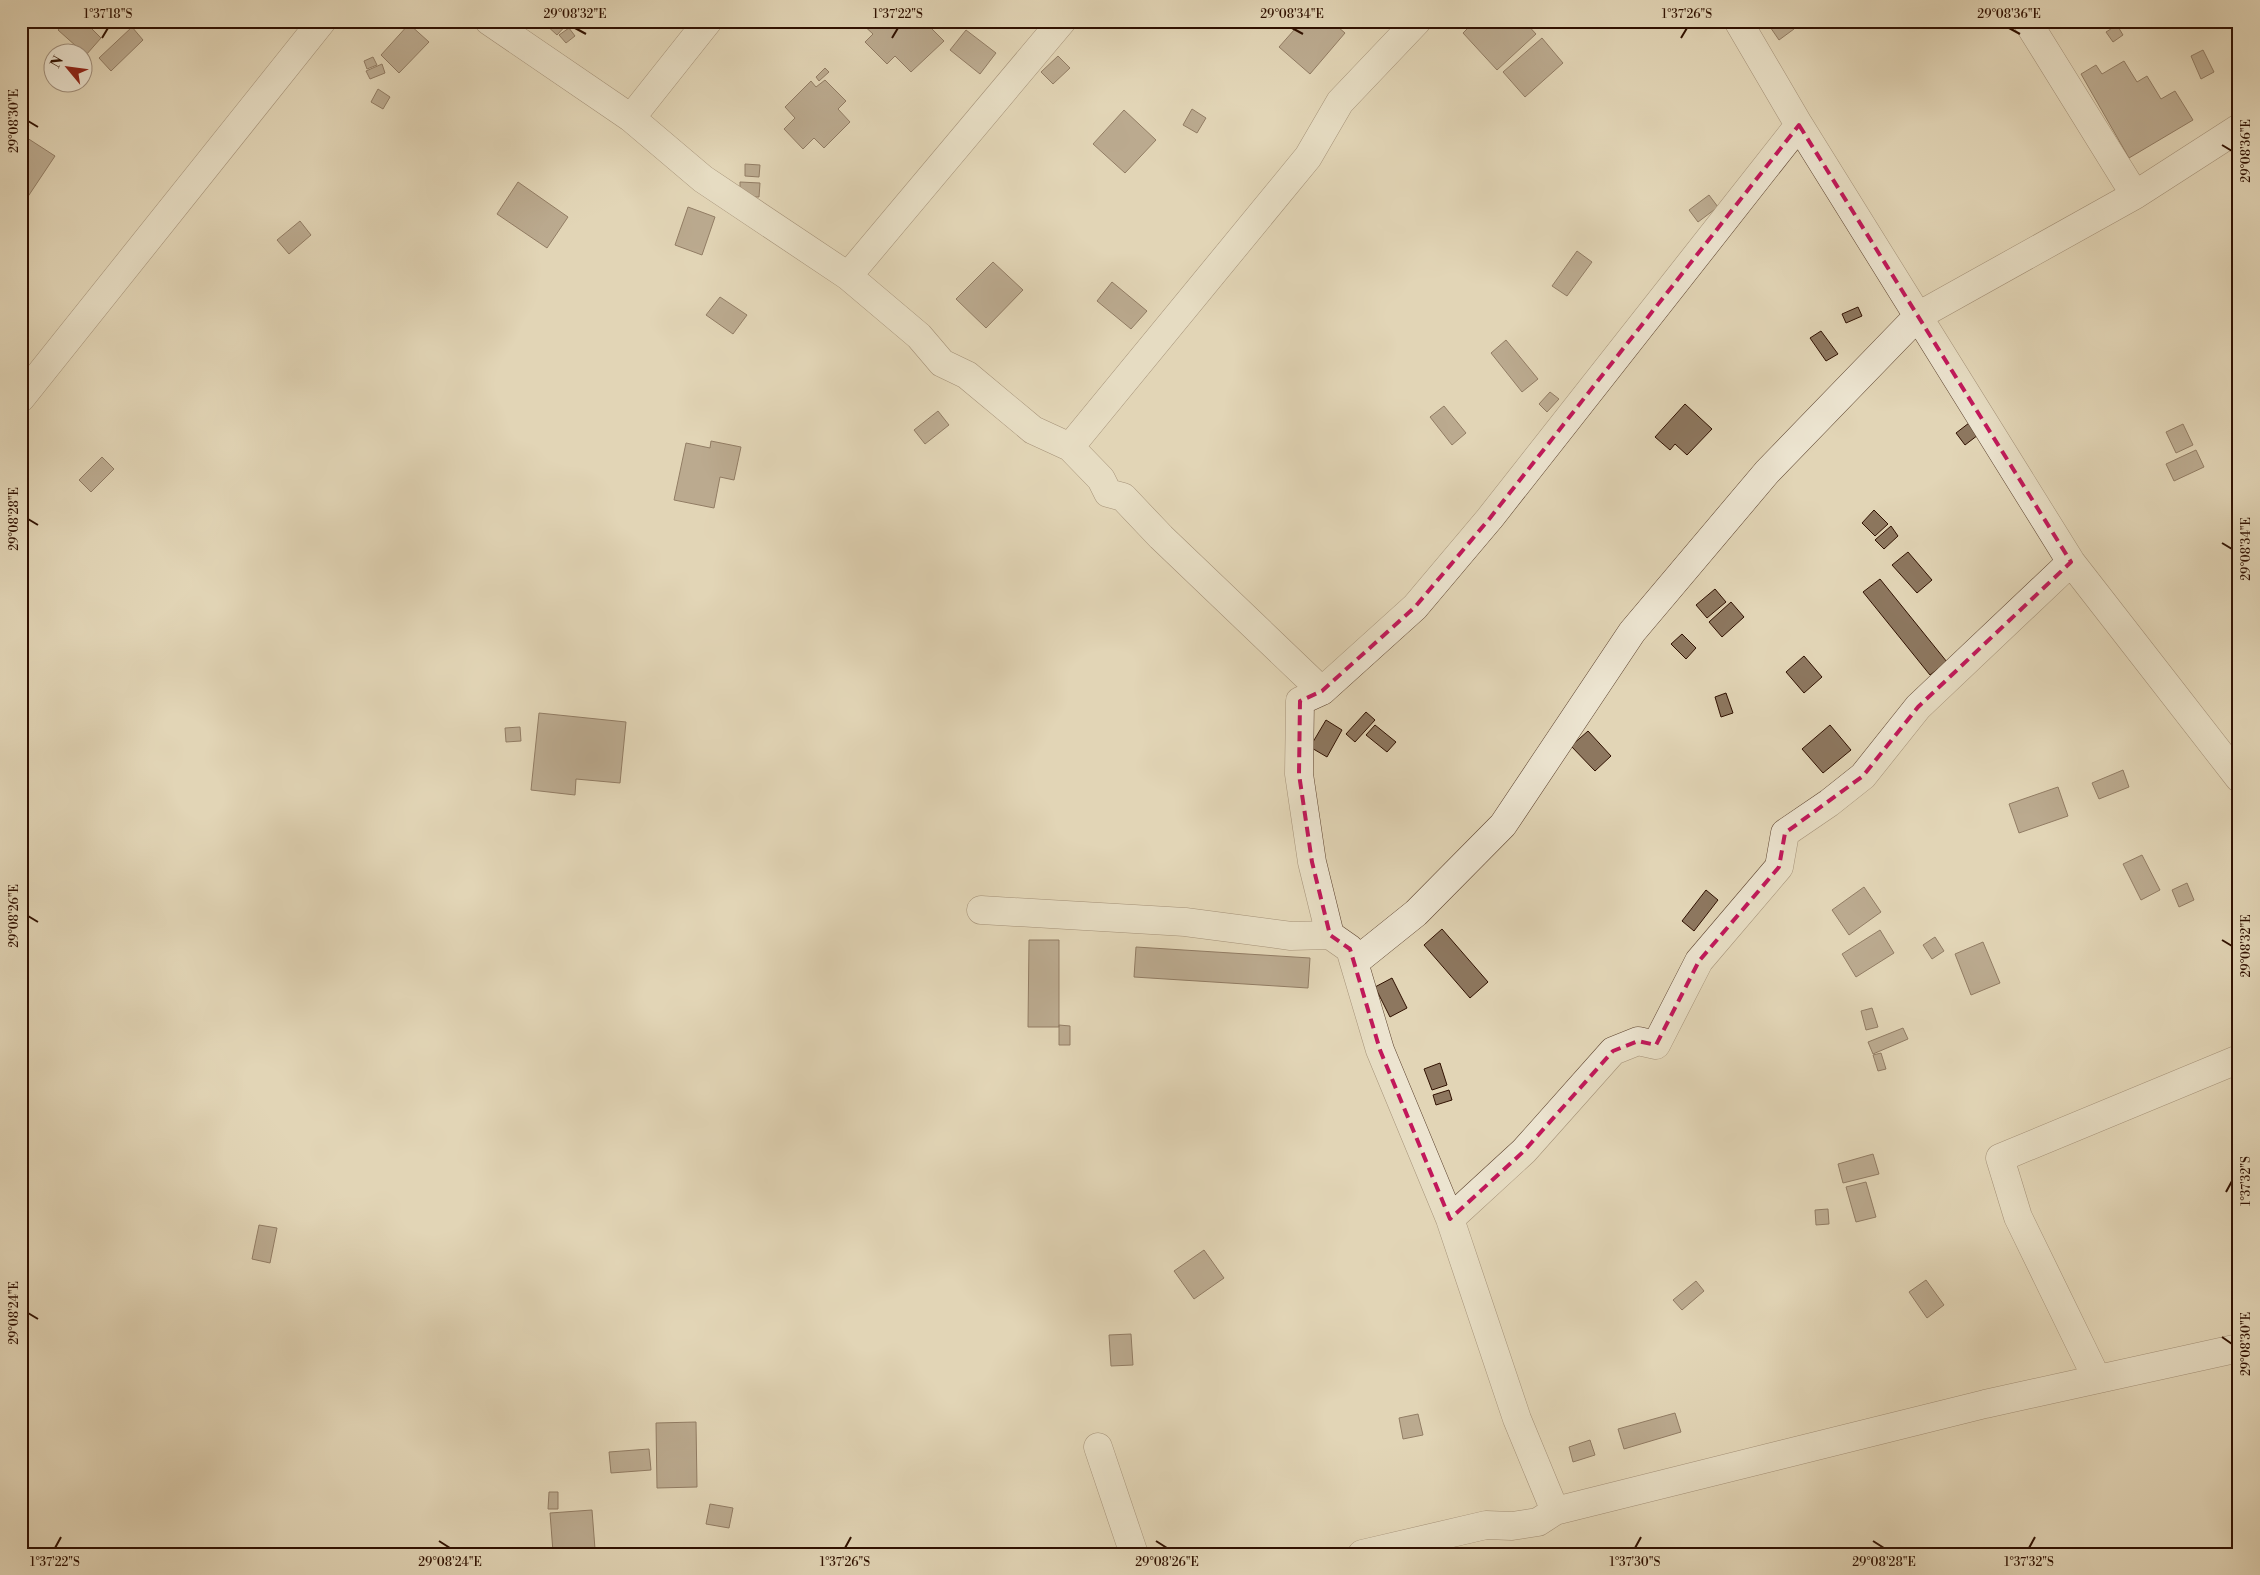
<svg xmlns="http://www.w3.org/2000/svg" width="2260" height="1575" font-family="'Libre Bodoni',serif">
	<rect width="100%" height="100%" fill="#e2d5b6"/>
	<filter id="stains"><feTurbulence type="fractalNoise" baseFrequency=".004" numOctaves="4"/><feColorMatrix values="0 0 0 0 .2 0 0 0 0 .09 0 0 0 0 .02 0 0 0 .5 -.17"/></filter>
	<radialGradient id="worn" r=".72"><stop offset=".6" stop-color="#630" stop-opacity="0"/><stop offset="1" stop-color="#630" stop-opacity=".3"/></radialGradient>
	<path fill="#8d775f" stroke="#301101" d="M66,21H84L101,38L86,55L58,30Z
		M546,21H570L557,35L544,23Z
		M924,21L944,41L911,72L895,56L887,64L865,42L873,34L860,22Z
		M1012,21H1026L1021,28Z
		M1302,21H1331L1345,33L1310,74L1279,47Z
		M1475,21H1489L1492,24L1495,21H1524L1536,34L1497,70L1463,33Z
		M1766,21H1788L1794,29L1779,40Z
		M409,24L429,42L399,73L381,55Z
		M2117,25L2123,35L2113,42L2106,32Z
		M132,27L143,40L111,71L99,58Z
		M569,28L575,36L566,43L559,35Z
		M966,30L996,53L980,74L950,50Z
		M1542,38L1563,63L1525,97L1503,72Z
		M2203,50L2214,72L2201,79L2191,56Z
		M1058,56L1070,68L1053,84L1041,72Z
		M373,57L377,65L367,69L364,61Z
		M2124,61L2137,82L2147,76L2161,99L2175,91L2193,120L2129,158L2081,74L2096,65L2102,74Z
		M382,64L385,73L370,79L366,71Z
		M825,68L829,72L819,81L816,77Z
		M825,80L846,101L838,109L850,122L824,148L814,138L803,149L784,129L795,118L785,107L811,81L816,87Z
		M378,89L390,97L383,109L371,102Z
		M1192,109L1206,118L1197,133L1183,125Z
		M1124,110L1156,140L1125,173L1093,144Z
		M21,120L29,125L23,134L21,132Z
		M21,134L55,156L27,198L21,194Z
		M745,164L760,165L759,177L745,176Z
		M518,182L568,217L547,248L497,214Z
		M740,182L760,183L759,197H740Z
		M1709,195L1718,207L1698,222L1689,210Z
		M688,207L715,217L702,255L675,245Z
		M300,221L311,235L289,254L277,240Z
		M1577,251L1592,262L1567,296L1552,286Z
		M993,262L1023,290L986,328L956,299Z
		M1112,282L1147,311L1131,329L1097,301Z
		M720,297L747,315L733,334L706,315Z
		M1858,307L1862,316L1846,323L1842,314Z
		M1821,331L1838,354L1826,361L1810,338Z
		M1506,340L1538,379L1522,392L1491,353Z
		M1550,392L1559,399L1547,412L1539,404Z
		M1685,404L1712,429L1687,455L1675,444L1670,450L1655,437Z
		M1444,406L1466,433L1452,445L1430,417Z
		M938,411L949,425L925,444L914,430Z
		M1969,423L1978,435L1965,445L1956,433Z
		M2183,424L2193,445L2176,453L2166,432Z
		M711,441L741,447L734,480L720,477L714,508L674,500L686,443L710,448Z
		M2196,450L2204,467L2174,481L2166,464Z
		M102,457L114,469L91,492L79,480Z
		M1874,510L1888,524L1875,536L1862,523Z
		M1891,526L1898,536L1884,549L1875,540Z
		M1908,552L1932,580L1917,593L1892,565Z
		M1880,579L1947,662L1930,675L1863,592Z
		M1715,589L1726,602L1707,618L1696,605Z
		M1731,602L1744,617L1722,637L1709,622Z
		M1682,634L1696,648L1686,659L1671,644Z
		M1804,656L1822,677L1804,693L1786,672Z
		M1726,693L1733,713L1721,717L1715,697Z
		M1366,712L1375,720L1355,742L1346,734Z
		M539,713L626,722L620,783L576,779L575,795L531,790Z
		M1326,720L1342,730L1327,757L1310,747Z
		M1375,725L1396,742L1387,752L1366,735Z
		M1830,725L1851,750L1823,773L1802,749Z
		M520,727L521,741L506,742L505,728Z
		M1588,731L1611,756L1595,771L1571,746Z
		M2123,770L2129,787L2099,799L2092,783Z
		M2058,787L2068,816L2019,833L2009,804Z
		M2142,855L2160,890L2141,900L2123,864Z
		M2187,883L2194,900L2179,907L2172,890Z
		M1864,887L1881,912L1849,935L1832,910Z
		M1706,890L1718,900L1694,931L1682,921Z
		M1442,929L1488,982L1470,998L1424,945Z
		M1880,930L1894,953L1856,977L1842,954Z
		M1935,937L1944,951L1932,959L1923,945Z
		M1029,940H1059V1027H1028Z
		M1983,942L2000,983L1971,995L1955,954Z
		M1136,947L1310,958L1308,988L1134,977Z
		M1392,978L1407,1008L1390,1017L1375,987Z
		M1872,1008L1878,1027L1866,1030L1861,1011Z
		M1059,1025L1070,1026V1045H1059Z
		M1903,1028L1908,1039L1873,1054L1868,1042Z
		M1881,1053L1886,1069L1878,1071L1873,1055Z
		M1440,1063L1447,1085L1432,1090L1424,1069Z
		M1449,1090L1452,1100L1436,1105L1433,1095Z
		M1873,1154L1879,1174L1843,1183L1838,1164Z
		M1866,1182L1876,1217L1856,1222L1846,1187Z
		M1828,1209L1829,1224L1816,1225L1815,1210Z
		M259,1225L277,1228L270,1263L252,1259Z
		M1204,1250L1224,1278L1194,1299L1174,1271Z
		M1926,1280L1944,1305L1927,1318L1909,1292Z
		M1696,1281L1704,1291L1682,1310L1673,1300Z
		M1131,1334L1133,1365L1111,1366L1109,1335Z
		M1675,1413L1681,1432L1624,1449L1618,1429Z
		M1418,1414L1423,1435L1403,1439L1399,1418Z
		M696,1422L697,1487L657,1488L656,1423Z
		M1590,1440L1595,1455L1573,1462L1569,1447Z
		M649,1449L651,1470L611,1473L609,1452Z
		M549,1492H558V1509H548Z
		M710,1504L733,1508L729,1528L706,1524Z
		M592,1510L595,1549L553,1552L550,1513Z"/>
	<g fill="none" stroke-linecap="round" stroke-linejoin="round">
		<g stroke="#5c422e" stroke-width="29">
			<path id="street" d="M489,21L631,118L703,179L848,276L919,336L942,363L967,375L1033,430L1070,447L1101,479L1108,493L1123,497L1161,537L1322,691
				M1738,21L1799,125L2071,562L2239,778
				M2027,21L2135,195
				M631,118L708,21
				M848,276L1062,21
				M21,398L322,21
				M1070,447L1308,157L1340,102L1417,21
				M981,910L1185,922L1291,936L1330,935
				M1355,962L1416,913L1503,825L1632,632L1767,472L1918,316L2135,195L2239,128
				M1450,1219L1524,1151L1613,1051L1638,1041L1656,1045L1699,961L1779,867L1785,833L1829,803L1863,776L1918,707L2071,562
				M2097,1379L2018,1217L2000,1158L2239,1059
				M1098,1447L1134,1554
				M1555,1511L1517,1419L1450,1219L1380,1050L1350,949L1330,935L1312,862L1299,774L1300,701L1322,691L1415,607L1490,518L1799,125
				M1362,1554L1486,1525L1512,1526L1538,1522L1555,1511L1985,1404L2239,1348"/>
		</g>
		<use href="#street" stroke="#ece4d0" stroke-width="28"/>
	</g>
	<path d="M0 0H2260V1575H0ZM1799,125L2071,562L1918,707L1863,776L1785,833L1779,867L1699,961L1656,1045L1638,1041L1613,1051L1524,1151L1450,1219L1380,1050L1350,949L1330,935L1312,862L1299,774L1300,701L1322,691L1415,607L1490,518Z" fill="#e2d5b6" fill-opacity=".55" fill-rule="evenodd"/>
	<path fill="none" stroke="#c2185b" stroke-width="4" stroke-dasharray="10 6" stroke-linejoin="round" d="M1799,125L2071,562L1918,707L1863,776L1785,833L1779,867L1699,961L1656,1045L1638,1041L1613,1051L1524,1151L1450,1219L1380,1050L1350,949L1330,935L1312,862L1299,774L1300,701L1322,691L1415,607L1490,518Z"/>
	<path fill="none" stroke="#301101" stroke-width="2" d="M575,28L586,34M1292,28L1303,34M2009,28L2020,34M102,38L108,28M892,38L898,28M1681,38L1687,28M28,121L38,127M2222,145L2232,151M28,519L38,525M2222,543L2232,549M28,916L38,922M2222,940L2232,946M2226,1192L2232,1181M28,1313L38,1319M2222,1337L2232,1344M439,1541L450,1548M1156,1541L1167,1548M1873,1541L1884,1548M55,1548L61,1537M845,1548L851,1537M1635,1548L1641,1537M2029,1548L2035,1537"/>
	<rect width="2260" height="1575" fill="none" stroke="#e2d5b6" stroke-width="55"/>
	<g transform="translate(68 68) rotate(299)"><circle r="24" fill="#ece4d0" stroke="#a1907d"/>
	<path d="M0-4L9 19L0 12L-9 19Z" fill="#8f2418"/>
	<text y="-8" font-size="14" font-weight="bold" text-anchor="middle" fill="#301101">N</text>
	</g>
	<rect x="28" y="28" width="2204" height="1520" fill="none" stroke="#301101" stroke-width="2"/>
	<g font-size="12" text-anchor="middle" fill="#301101">
		<text x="108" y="18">1°37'18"S</text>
		<text x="575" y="18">29°08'32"E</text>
		<text x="898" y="18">1°37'22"S</text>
		<text x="1292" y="18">29°08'34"E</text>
		<text x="1687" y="18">1°37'26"S</text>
		<text x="2009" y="18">29°08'36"E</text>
		<text transform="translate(14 121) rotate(-90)" y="4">29°08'30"E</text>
		<text transform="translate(2246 151) rotate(-90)" y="4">29°08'36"E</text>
		<text transform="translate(14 519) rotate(-90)" y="4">29°08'28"E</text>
		<text transform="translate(2246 549) rotate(-90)" y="4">29°08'34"E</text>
		<text transform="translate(14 916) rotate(-90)" y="4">29°08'26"E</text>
		<text transform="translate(2246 946) rotate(-90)" y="4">29°08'32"E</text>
		<text transform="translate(2246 1181) rotate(-90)" y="4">1°37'32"S</text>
		<text transform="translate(14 1313) rotate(-90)" y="4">29°08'24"E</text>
		<text transform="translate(2246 1344) rotate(-90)" y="4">29°08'30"E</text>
		<text x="55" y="1566">1°37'22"S</text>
		<text x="450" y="1566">29°08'24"E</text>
		<text x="845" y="1566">1°37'26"S</text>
		<text x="1167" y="1566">29°08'26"E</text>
		<text x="1635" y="1566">1°37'30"S</text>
		<text x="1884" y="1566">29°08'28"E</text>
		<text x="2029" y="1566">1°37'32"S</text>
	</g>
	<rect width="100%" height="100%" filter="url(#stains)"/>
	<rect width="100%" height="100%" fill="url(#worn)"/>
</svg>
